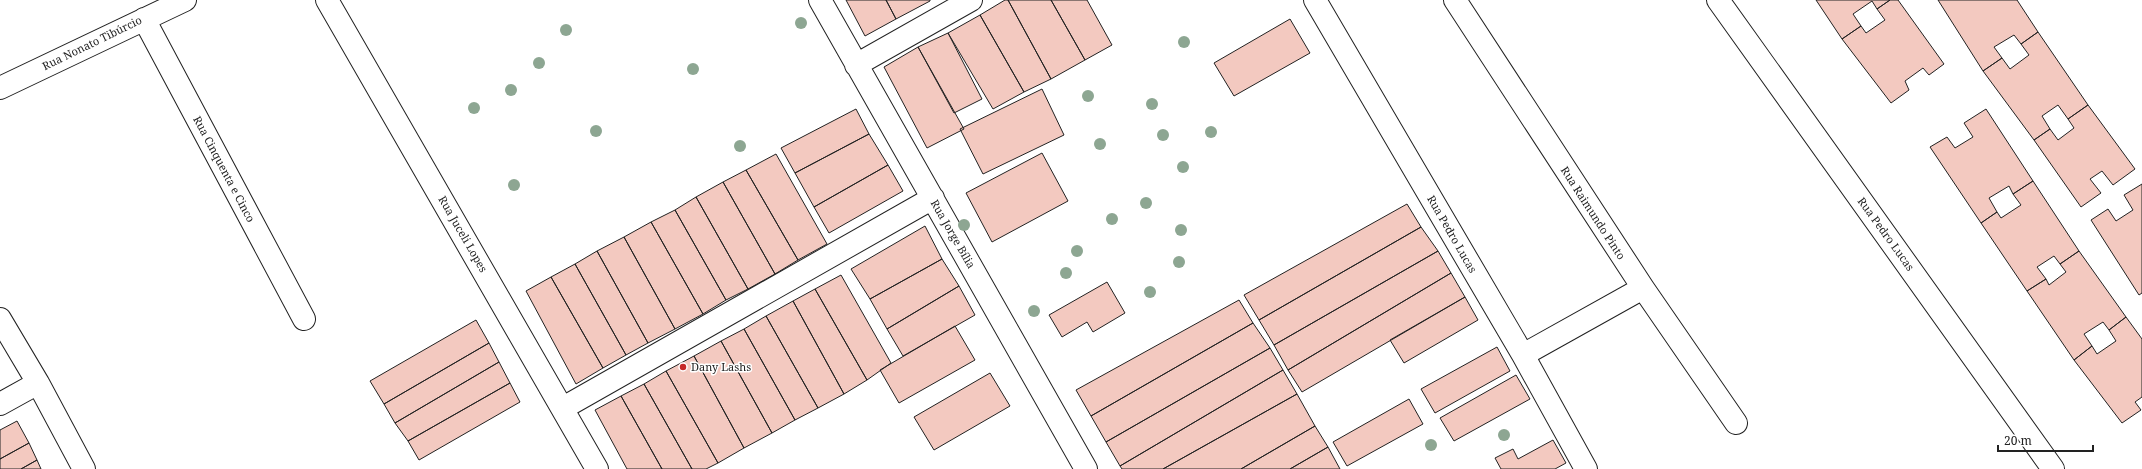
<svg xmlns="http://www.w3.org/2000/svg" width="2142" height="469" font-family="'Noto Serif',serif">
	<rect width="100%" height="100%" fill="#fff"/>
	<path fill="#f3c9c0" stroke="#222" d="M846,0H886L896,19L865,36Z
		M886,0H930V1L896,19Z
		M1005,0H1008L1051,79L1024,92L980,15Z
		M1008,0H1051L1085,60L1051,79Z
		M1051,0H1087L1112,45L1085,60Z
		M1816,0H1890L1877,9L1872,1L1853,14L1861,26L1842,39Z
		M1890,0H1898L1944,64L1929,75L1923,68L1905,81L1909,90L1891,103L1842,39L1861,26L1866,33L1885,20L1877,9Z
		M1938,0H2017L2038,32L2021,44L2014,35L1994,47L2002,58L1983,71Z
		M980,15L1024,92L993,109L948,33Z
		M1290,19L1310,53L1234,96L1214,63Z
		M2038,32L2088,105L2068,119L2058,105L2042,116L2050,129L2034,140L1983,71L2002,58L2010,69L2029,55L2021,44Z
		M948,33L982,99L954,113L918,47Z
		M918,47L964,129L927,148L884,67Z
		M1042,89L1064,135L983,174L960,129Z
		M2088,105L2135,169L2113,185L2102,171L2090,179L2101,193L2081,207L2034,140L2050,129L2058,140L2074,128L2068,119Z
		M856,109L869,134L795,173L781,148Z
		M1986,109L2033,181L2013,194L2009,186L1989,198L1997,212L1981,223L1930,147L1947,137L1955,148L1973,137L1964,123Z
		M869,134L888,165L814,207L795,173Z
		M1042,153L1068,201L992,242L966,193Z
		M776,154L827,244L798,260L746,170Z
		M888,165L903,191L829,233L814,207Z
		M746,170L798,260L775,274L723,182Z
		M2033,181L2079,251L2060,264L2054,256L2037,267L2046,279L2027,291L1981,223L1997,212L2001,218L2021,205L2013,194Z
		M723,182L775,274L748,289L696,197Z
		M2142,184V293L2139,295L2091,220L2108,209L2116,221L2133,210L2124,195Z
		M696,197L748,289L726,300L675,210Z
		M1407,204L1421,227L1259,320L1244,295Z
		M675,210L726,300L703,314L651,222Z
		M651,222L703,314L675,329L624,237Z
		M925,226L942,259L870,299L851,269Z
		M1421,227L1438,251L1274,345L1259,320Z
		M624,237L675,329L648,343L597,251Z
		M597,251L648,343L626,355L575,264Z
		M1438,251L1451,273L1288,370L1274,345Z
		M2079,251L2126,317L2109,330L2103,322L2084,334L2092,346L2074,360L2027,291L2046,279L2049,285L2066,272L2060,264Z
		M942,259L959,286L887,329L870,299Z
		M575,264L626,355L603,368L551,277Z
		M1451,273L1465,297L1302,392L1288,370Z
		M841,275L891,363L867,380L815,289Z
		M551,277L603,368L576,384L526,291Z
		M1107,282L1125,313L1093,332L1087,322L1062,337L1049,315Z
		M959,286L975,315L903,356L887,329Z
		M815,289L867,380L844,394L793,301Z
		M1465,297L1478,320L1404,363L1390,340Z
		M1239,300L1253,323L1091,416L1076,390Z
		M793,301L844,394L818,408L766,316Z
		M766,316L818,408L795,420L744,329Z
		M2126,317L2142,339V397L2135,402L2141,410L2122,423L2074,360L2092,346L2097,354L2116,341L2109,330Z
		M476,320L489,343L384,404L370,381Z
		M1253,323L1270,348L1106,442L1091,416Z
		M955,326L975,360L899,403L880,370Z
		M744,329L795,420L772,433L721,341Z
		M721,341L772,433L744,448L694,356Z
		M489,343L499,362L395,423L384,404Z
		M1497,347L1510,371L1435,413L1421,389Z
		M1270,348L1283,370L1120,466L1106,442Z
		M694,356L744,448L718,463L666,371Z
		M499,362L510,383L408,441L395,423Z
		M1283,370L1297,394L1163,469H1122L1120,466Z
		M666,371L718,463L706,469H692L644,384Z
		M990,373L1010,406L934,450L914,417Z
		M1516,375L1530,399L1454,441L1440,418Z
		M510,383L520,402L419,460L408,441Z
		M644,384L692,469H662L621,396Z
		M1297,394L1315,426L1241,469H1163Z
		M621,396L662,469H627L595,410Z
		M1409,399L1423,424L1347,466L1333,442Z
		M17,421L29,443L0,459V430Z
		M1315,426L1328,447L1290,469H1241Z
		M1553,440L1566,463L1555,469H1501L1495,458L1513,449L1518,459Z
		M29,443L37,460L21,469H0V459Z
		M1328,447L1340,469H1290Z
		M37,460L41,469H21Z"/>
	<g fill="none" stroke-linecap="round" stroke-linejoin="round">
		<g stroke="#222" stroke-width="24">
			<path id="minor" d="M327,0L597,469
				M820,0L1086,469
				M1315,0L1523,355L1586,469
				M1455,0L1643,288L1736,423
				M1718,0L2053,469
				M144,19L304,319
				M856,65L971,0
				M0,88L185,0
				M0,319L38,383L84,469
				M1523,355L1643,288
				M0,404L38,383
				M563,408L933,198"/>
		</g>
		<use href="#minor" stroke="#fff" stroke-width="22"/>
	</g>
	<g fill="#8da692">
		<circle cx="801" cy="23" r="6"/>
		<circle cx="566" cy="30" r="6"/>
		<circle cx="1184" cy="42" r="6"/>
		<circle cx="539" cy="63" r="6"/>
		<circle cx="693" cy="69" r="6"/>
		<circle cx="511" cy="90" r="6"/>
		<circle cx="1088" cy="96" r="6"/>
		<circle cx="1152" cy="104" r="6"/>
		<circle cx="474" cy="108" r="6"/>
		<circle cx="596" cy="131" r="6"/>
		<circle cx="1211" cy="132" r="6"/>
		<circle cx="1163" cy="135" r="6"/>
		<circle cx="1100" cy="144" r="6"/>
		<circle cx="740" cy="146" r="6"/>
		<circle cx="1183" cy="167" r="6"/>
		<circle cx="514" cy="185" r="6"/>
		<circle cx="1146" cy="203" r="6"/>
		<circle cx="1112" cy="219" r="6"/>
		<circle cx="964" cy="225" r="6"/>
		<circle cx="1181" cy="230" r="6"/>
		<circle cx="1077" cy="251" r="6"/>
		<circle cx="1179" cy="262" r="6"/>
		<circle cx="1066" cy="273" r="6"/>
		<circle cx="1150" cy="292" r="6"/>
		<circle cx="1034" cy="311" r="6"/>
		<circle cx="1504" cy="435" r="6"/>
		<circle cx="1431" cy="445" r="6"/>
	</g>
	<circle fill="#c62828" stroke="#fff" stroke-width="1.5" cx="683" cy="367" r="4"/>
	<g text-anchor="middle" stroke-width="3" stroke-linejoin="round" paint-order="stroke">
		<g font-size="11" fill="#222" stroke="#fff">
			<text transform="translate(92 43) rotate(-26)" y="4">Rua Nonato Tibúrcio</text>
			<text transform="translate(224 169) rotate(62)" y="4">Rua Cinquenta e Cinco</text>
			<text transform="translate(1593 213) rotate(57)" y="4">Rua Raimundo Pinto</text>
			<text transform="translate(463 234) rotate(60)" y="4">Rua Juceli Lopes</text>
			<text transform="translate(953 234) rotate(60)" y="4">Rua Jorge Bília</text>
			<text transform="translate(1452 234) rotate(60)" y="4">Rua Pedro Lucas</text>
			<text transform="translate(1886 234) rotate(54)" y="4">Rua Pedro Lucas</text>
		</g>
		<g font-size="11" fill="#222" stroke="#fff" text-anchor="start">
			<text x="691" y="371">Dany Lashs</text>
		</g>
	</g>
	<path d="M1998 445v6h95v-6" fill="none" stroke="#222222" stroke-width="2"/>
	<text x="2004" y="445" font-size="12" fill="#222222" stroke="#ffffff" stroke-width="3" paint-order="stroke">20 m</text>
</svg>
